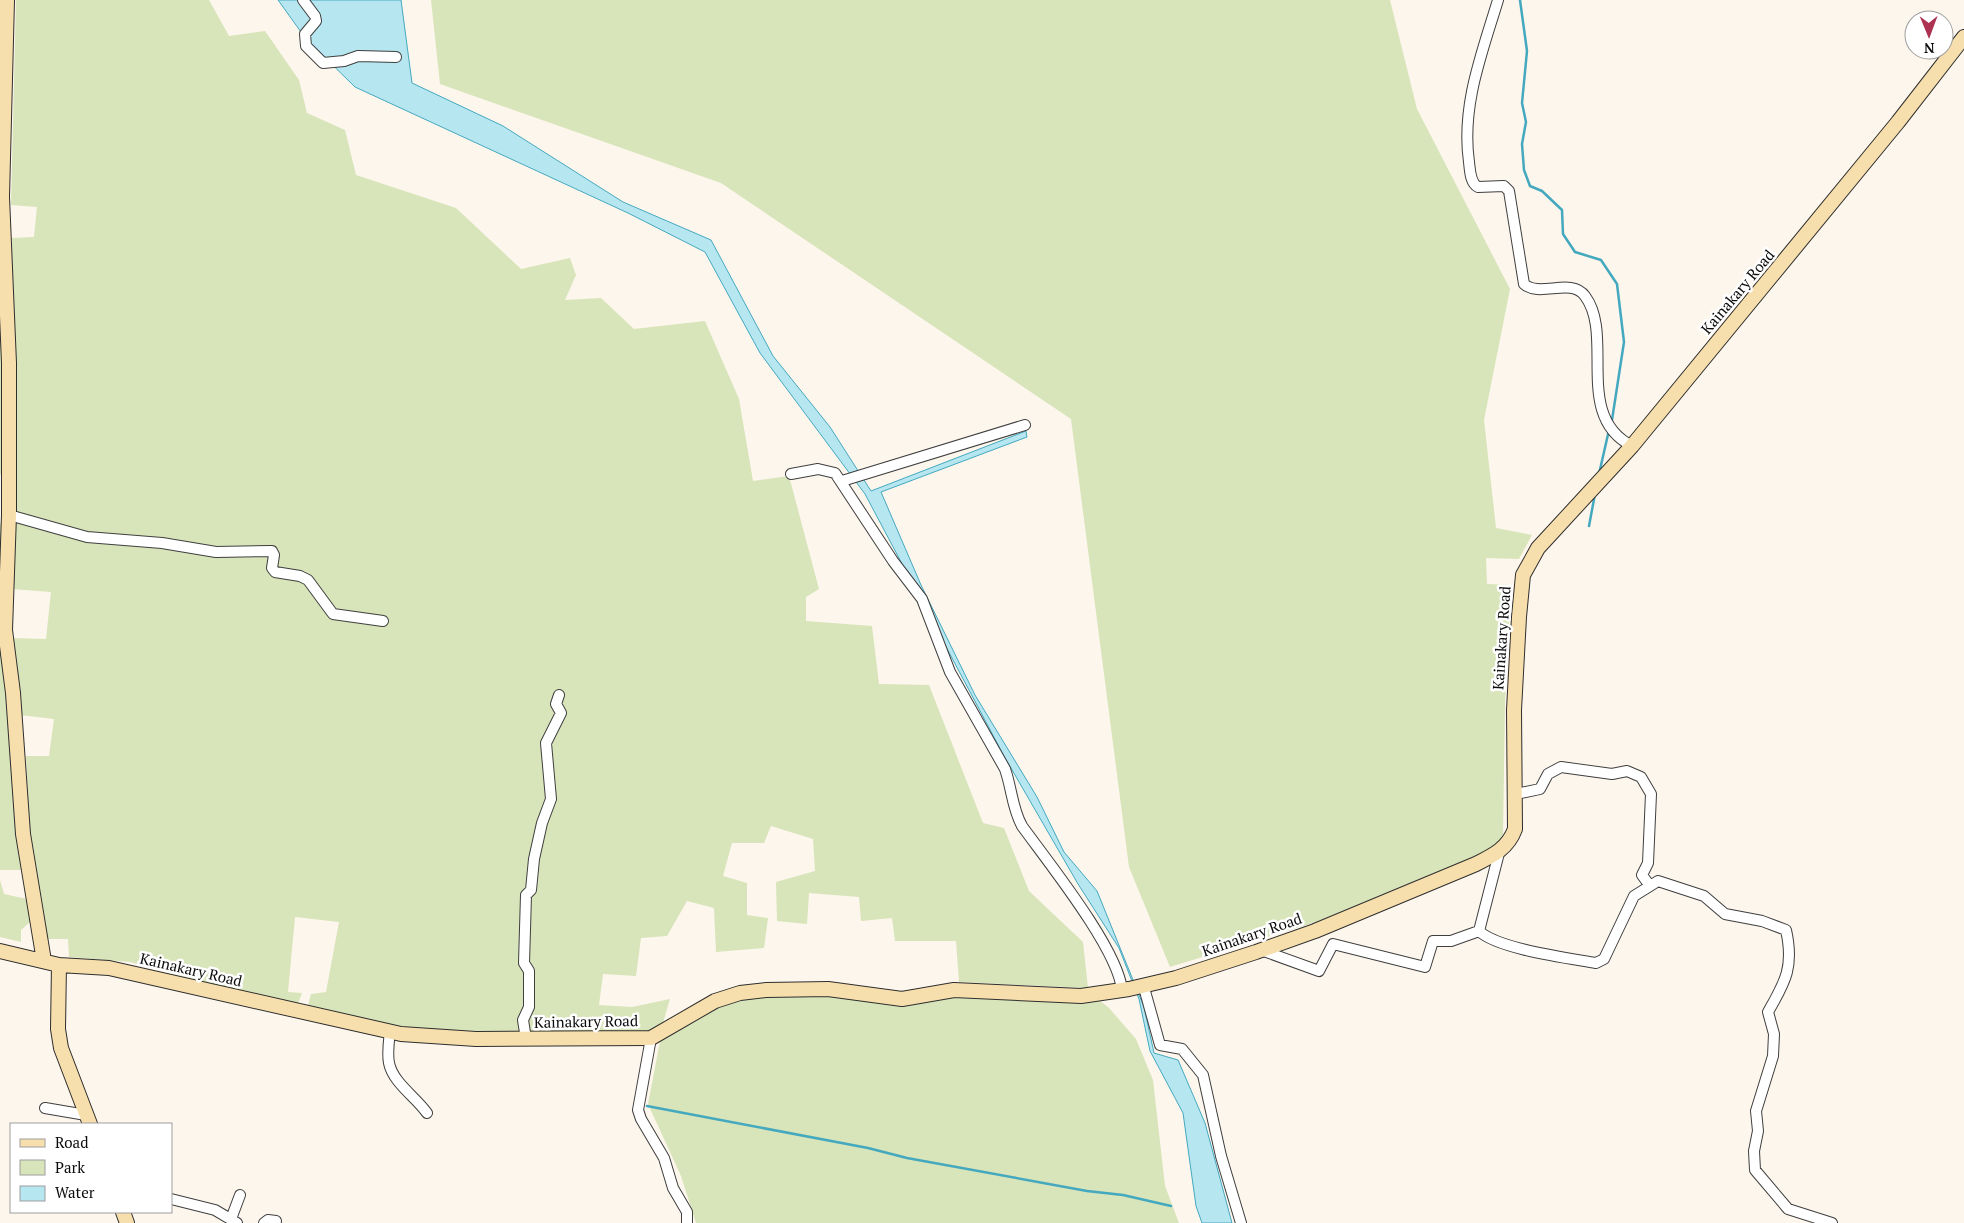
<svg xmlns="http://www.w3.org/2000/svg" width="1964" height="1223" font-family="'PT Serif',serif">
	<rect width="100%" height="100%" fill="#fdf6ec"/>
	<path fill="#d8e4b9" d="M16,0H209L229,36L265,31L299,80L307,113L345,130L356,175L456,208L521,269L570,258L576,275L565,300L601,298L634,329L705,321L739,399L753,481L789,476L819,589L806,597V621L872,626L879,684L929,685L983,823L1004,828L1029,891L1083,942L1088,988L959,982L956,941H895L892,918L861,921L859,897L809,893L807,924L777,921L776,882L815,871L813,839L771,826L764,843H732L723,876L747,883V915L768,918L764,948L716,952L714,908L687,901L667,936L641,938L636,976L603,974L599,1005L632,1007L670,999L662,1026L641,1033L413,1030L307,1009L311,994L326,992L339,922L295,917L288,992L302,993L297,1006L130,962L69,957L68,939H46L30,839L26,756H49L54,719L20,715L11,638L46,639L51,592L12,589V238L34,237L37,207L11,205Z
		M431,0H1390L1417,109L1510,289L1484,420L1496,528L1532,535L1519,559L1486,558L1487,584L1511,585L1505,703L1503,836L1490,850L1316,922L1170,967L1129,867L1071,419L721,183L440,84Z
		M0,211L2,473L0,475Z
		M0,523L2,524L15,802L22,870H0Z
		M0,880L4,894L27,899L30,922L21,930V942L0,937Z
		M790,994L841,995L903,1006L957,994L1098,999L1109,1008L1136,1039L1153,1080L1165,1186L1179,1223H696L681,1176L648,1104L660,1041L723,1005L744,998Z"/>
	<path fill="#b6e6f0" stroke="#44a8bf" d="M278,0H401L412,83L503,126L623,202L711,240L773,356L830,427L871,491L1026,431L1027,437L881,492L921,585L975,695L1037,797L1064,852L1097,891L1144,1007L1154,1053L1178,1060L1205,1123L1232,1223H1202L1196,1206L1183,1113L1150,1051L1139,999L1119,948L1078,884L1004,756L865,494L760,353L705,252L628,213L355,87L306,39Z"/>
	<g fill="none" stroke-linecap="round" stroke-linejoin="round">
		<path stroke="#44a8bf" stroke-width="2.5" d="M1520,0L1527,51L1522,103L1526,122L1522,144L1524,170L1530,186L1542,191L1562,210L1563,234L1575,252L1601,260L1617,284L1624,342L1612,420
			M1599,474L1609,430
			M1589,526L1595,494
			M647,1106L868,1148L907,1158L1087,1191L1123,1195L1171,1206"/>
		<g stroke="#3f3f3f" stroke-width="12">
			<path id="street" d="M303,0L315,16L316,21L305,34L306,46L323,63L344,61L358,56L396,57
				M1498,0C1482,53 1461,106 1469,162C1470,170 1470,183 1478,187L1504,186L1509,191L1524,284C1540,298 1571,277 1585,296C1615,336 1573,416 1632,446
				M791,474L818,469L835,473L893,561L922,599L950,672L1005,769C1012,789 1012,808 1022,826C1048,862 1118,949 1122,990
				M842,481L1025,425
				M9,515L87,537L162,543L216,552L272,551L274,555L272,568L275,572L300,576L308,580L333,614L383,621
				M1516,794L1540,789L1548,774L1561,767L1612,774L1627,771L1641,777L1651,794L1648,863L1642,875L1650,886
				M1499,853L1479,931C1498,949 1568,958 1596,963L1604,959L1634,896L1658,881L1704,896L1725,914L1762,921L1786,930C1794,966 1786,981 1768,1012L1774,1034L1773,1056L1756,1111L1758,1131L1754,1151L1755,1170L1788,1209L1832,1223
				M1261,950L1319,971L1333,944L1425,967L1433,941H1451L1479,931
				M1143,984L1160,1045L1182,1049L1203,1075L1221,1156L1241,1223
				M390,1031C389,1041 387,1053 389,1063C393,1083 416,1097 427,1113
				M651,1038L638,1110L641,1119L664,1158L673,1188L687,1212V1223
				M526,1039L523,1020L529,1007V971L524,963L526,895L531,890L534,859L542,823L551,799L546,743L561,713L556,704L559,695
				M45,1108L86,1115
				M171,1199L215,1210L237,1223
				M231,1219L240,1195
				M264,1223L268,1220L276,1221"/>
		</g>
		<g stroke="#2e2e2e" stroke-width="16">
			<path id="secondary" d="M7,0L2,197L9,363V515L5,630L13,693L23,834L44,961
				M0,951L59,965L109,968L401,1034L476,1039L651,1038L715,1001L740,993L766,990L828,989L902,999L954,990L1081,996L1129,989L1176,978L1256,952L1315,931L1476,864C1494,855 1508,848 1515,829L1514,710L1519,617L1523,575L1538,548L1632,446L1898,122L1964,37
				M59,965L58,1029L61,1048L90,1124
				M123,1212L127,1223"/>
		</g>
		<use href="#street" stroke="#fff" stroke-width="10"/>
		<use href="#secondary" stroke="#f7dfad" stroke-width="14"/>
	</g>
	<g text-anchor="middle" stroke-width="5" stroke-linejoin="round" paint-order="stroke">
		<g font-size="15" fill="#0c0c0c" stroke="#fff">
			<text transform="translate(1738 292) rotate(-50)" y="5">Kainakary Road</text>
			<text transform="translate(1502 638) rotate(-86)" y="5">Kainakary Road</text>
			<text transform="translate(1252 935) rotate(-19)" y="5">Kainakary Road</text>
			<text transform="translate(191 970) rotate(13)" y="5">Kainakary Road</text>
			<text transform="translate(586 1022) rotate(-1)" y="5">Kainakary Road</text>
		</g>
	</g>
	<rect x="10" y="1123" width="162" height="90" fill="#ffffff" stroke="#9e9e9e"/>
	<rect x="20" y="1139" width="25" height="8" fill="#f7dfad" stroke="#9e9e9e"/>
	<text x="55" y="1148" font-size="15" fill="#0c0c0c">Road</text>
	<rect x="20" y="1160" width="25" height="15" fill="#d8e4b9" stroke="#9e9e9e"/>
	<text x="55" y="1173" font-size="15" fill="#0c0c0c">Park</text>
	<rect x="20" y="1186" width="25" height="15" fill="#b6e6f0" stroke="#9e9e9e"/>
	<text x="55" y="1198" font-size="15" fill="#0c0c0c">Water</text>
	<g transform="translate(1929 35) rotate(179)"><circle r="24" fill="#ffffff" stroke="#9e9e9e"/>
	<path d="M0-4L9 19L0 12L-9 19Z" fill="#ad3252"/>
	<text y="-8" font-size="14" font-weight="bold" text-anchor="middle" fill="#0c0c0c">N</text>
	</g>
</svg>
